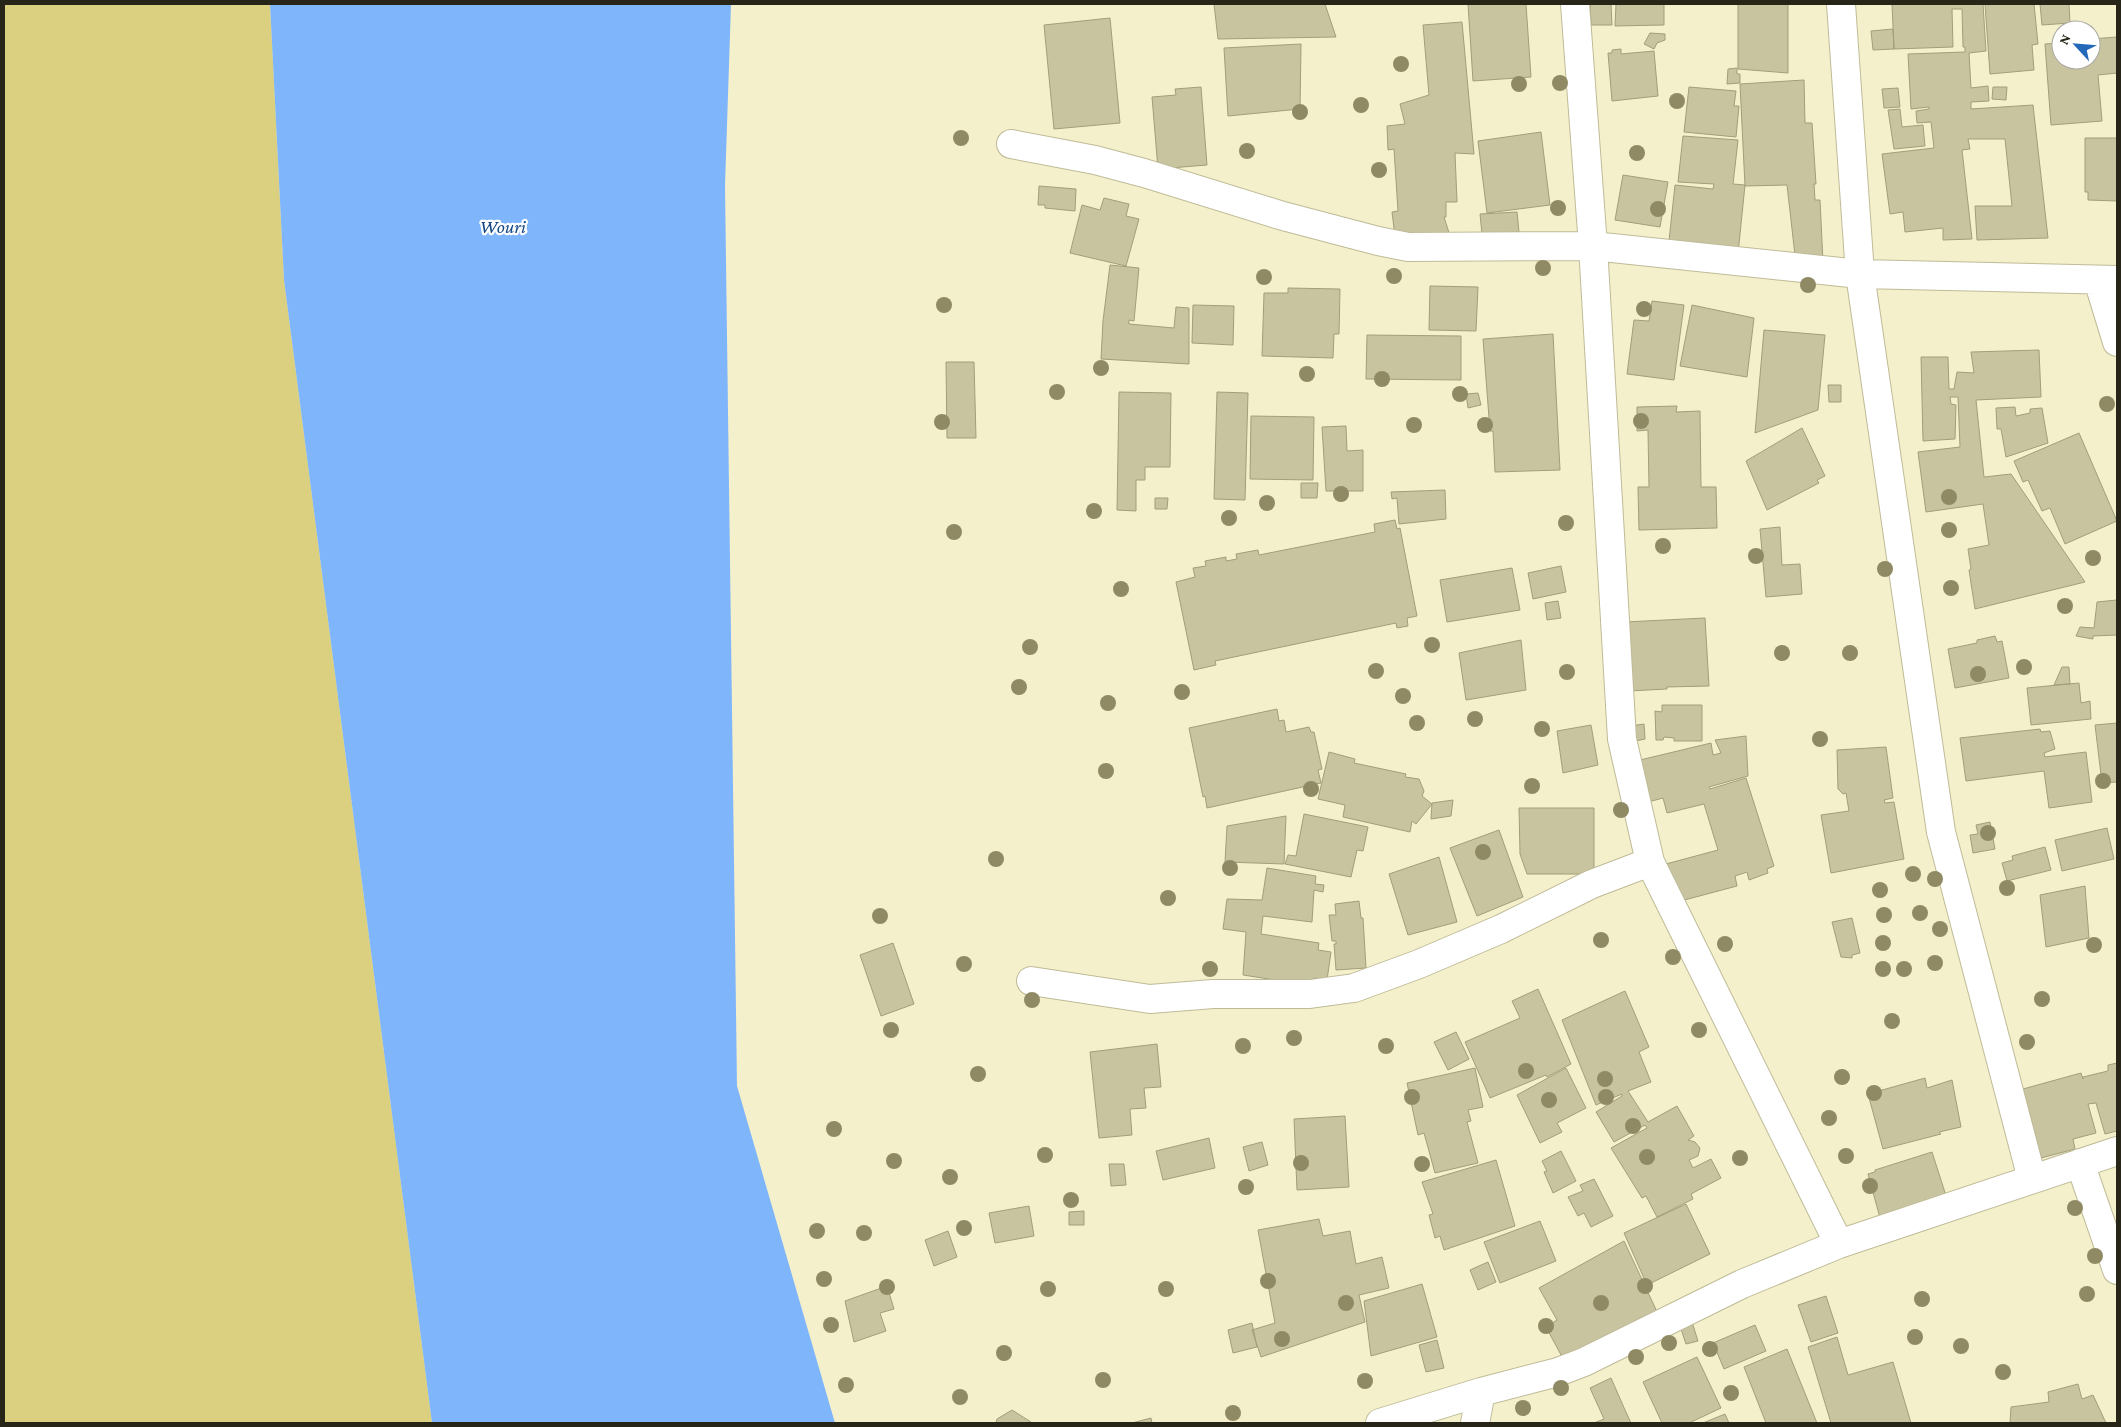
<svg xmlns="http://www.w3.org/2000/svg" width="2121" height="1427" font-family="'Crimson Pro',serif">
	<rect width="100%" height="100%" fill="#f4f0cb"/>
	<path fill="#dad07f" d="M4,4H270L284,280L432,1423H4Z"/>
	<path fill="#7fb5fa" d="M270,4H731L725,186L737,1086L835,1423H432L284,280Z"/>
	<path fill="#c8c4a0" stroke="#a29e7b" d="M1214,4H1325L1336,37L1218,39Z
		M1468,4H1526L1531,77L1473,81Z
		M1590,4H1611L1612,25H1591Z
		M1616,4H1664V25L1615,26Z
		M1738,4H1788V73L1738,69Z
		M1892,4H1983L1986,51L1969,53L1971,88L1988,86L1989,101L1971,102V109L2033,105L2048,238L1977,240L1975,206H2012L2005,139H1968L1970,149L1962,150L1972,239L1943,240V228L1905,232L1903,212L1890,214L1882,154L1934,148L1931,122L1917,123L1916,111L1929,109V107L1911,109L1908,54L1965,52V47H1963L1962,9H1952L1953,47L1894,49Z
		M1985,4H2034L2038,44L2032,45L2034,70L1990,74Z
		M2040,4H2069L2070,23L2042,25Z
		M1110,18L1120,123L1054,129L1044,25Z
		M1462,22L1474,154L1455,153L1457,202H1446V217H1444L1452,242L1396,244L1392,212L1398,211L1394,149L1388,150L1387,126L1405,124L1400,104L1429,95L1423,25Z
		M1893,29L1894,49L1873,50L1871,31Z
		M1650,33L1665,34V40L1657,43L1654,49L1644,44Z
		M2117,37V73L2098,75L2102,121L2051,125L2045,44L2061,43V60H2091V39Z
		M1301,44L1300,109L1228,116L1224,48Z
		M1621,49V54L1654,51L1658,96L1612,101L1608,53H1612V50Z
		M1737,68V74H1740V83L1727,84L1728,69Z
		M1804,80L1805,123H1812L1816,184H1814L1815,200H1820L1823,262L1796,264L1787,185L1745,186L1740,84Z
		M1201,87L1207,165L1158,169L1152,97L1176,95L1175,89Z
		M1689,87L1736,91L1734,106H1739L1736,137L1684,132Z
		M1993,87H2007L2006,100L1992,99Z
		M1898,88L1900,107L1884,108L1882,89Z
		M1900,109L1902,127L1923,125L1925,146L1894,149L1888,110Z
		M1541,132L1550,205L1487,213L1478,141Z
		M1683,136L1738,140L1733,184L1745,185L1738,254L1668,250L1675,185L1713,189L1714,184L1678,182Z
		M2085,138H2117V201L2088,200V192H2085Z
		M1623,175L1668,182L1660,227L1615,220Z
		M1039,186L1076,189L1075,211L1045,208V205H1038Z
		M1104,198L1129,204L1126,216L1139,219L1126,266L1070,253L1082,205L1100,210Z
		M1517,212L1519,232L1482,234L1480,214Z
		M1110,265L1139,268L1134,321L1129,320V324L1174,328L1176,307L1189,308V364L1101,359L1103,321Z
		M1430,286L1478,287L1476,331L1429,330Z
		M1288,288L1340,289L1339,334H1334L1333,358L1262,356L1264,293H1288Z
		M1652,301L1684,305L1674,380L1627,374L1634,320L1649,321Z
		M1193,305L1234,306L1233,345L1192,343Z
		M1692,305L1754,318L1747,377L1680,366Z
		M1764,330L1825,335L1818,410L1755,433Z
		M1553,334L1560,470L1495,472L1493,431H1490L1483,339Z
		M1367,335L1461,336V380L1366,379Z
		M2039,350L2041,397L1976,400L1984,477L2011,474L2085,582L1975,609L1969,570L1971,569L1968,549L1989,545L1983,504L1926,512L1918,452L1960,447L1958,397H1950L1951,404L1956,405L1955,439L1923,441L1921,357H1948L1949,389H1954L1957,372L1974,373L1971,352Z
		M946,362H974L976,438H947Z
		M1828,385H1841V402H1829Z
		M1119,392L1171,393L1170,467H1145V480H1136V511L1117,510Z
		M1217,392L1248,393L1245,500L1214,499Z
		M1478,393L1481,405L1468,408L1466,394Z
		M1677,406L1676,412L1700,411L1701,487H1716L1717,528L1639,530L1638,487H1649L1648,430L1637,431V407Z
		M2015,407L2016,416L2030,413V409L2042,408L2048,443L2006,457L2001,429H1997L1996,408Z
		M1251,416L1314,417L1313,480L1250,479Z
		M1346,426L1347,451L1363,450V491H1326L1322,427Z
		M1802,428L1825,476L1817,480L1819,483L1767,510L1746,461Z
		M2079,433L2117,521L2065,544L2050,508L2042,511L2028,480L2023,482L2014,461Z
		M1301,483H1318L1317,498H1301Z
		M1445,490L1446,519L1399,524L1397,498L1392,499L1391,492Z
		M1155,498H1168L1167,509H1155Z
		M1395,520L1397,529L1400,528L1417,616L1407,618L1408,626L1397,628L1396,623L1215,661L1216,665L1194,670L1176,582L1195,577L1193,568L1206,566L1205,561L1226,557V561L1237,559L1236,554L1258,550L1259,555L1375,532L1374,524Z
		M1780,527L1782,565L1800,564L1802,594L1766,597L1760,529Z
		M1561,566L1566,592L1533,599L1528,573Z
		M1512,568L1520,610L1447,622L1440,580Z
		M2117,600V635L2093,636V639L2076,636L2080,627L2094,628L2097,602Z
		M1558,601L1561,618L1547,620L1545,603Z
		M1705,618L1709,686L1667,687V689L1629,691L1625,622Z
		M1995,636L1997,642L2002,641L2009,678L1955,688L1948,649L1977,643V640Z
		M1521,640L1526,690L1466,700L1459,653Z
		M2062,667H2069L2070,684L2054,685Z
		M2079,683L2081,703L2090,701L2091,719L2031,725L2027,688Z
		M1662,705H1702V741H1674V738L1664,737L1663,740H1656L1655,711L1662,712Z
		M1277,709L1279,721L1284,720L1286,732L1309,727L1311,732H1314L1322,769L1318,770L1321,783L1207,808L1205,796L1203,797L1189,728Z
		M2117,723V782L2102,783L2095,725Z
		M1644,724L1645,739L1631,742L1630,726Z
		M1591,725L1598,765L1563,773L1557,731Z
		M2040,729L2041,732L2050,731L2055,749L2044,753L2045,757L2086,752L2092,802L2049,808L2044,771L1966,781L1960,738Z
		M1746,736L1748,776L1709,787L1710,789L1746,778L1774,866L1767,869L1768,873L1749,880L1747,872L1735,876L1737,886L1677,902L1666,864L1718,850L1704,804L1667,813L1663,798L1648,802L1640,760L1711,743L1713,755L1721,753L1715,740Z
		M1886,747L1893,798L1884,800L1885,803L1894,802L1904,859L1831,873L1821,815L1849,811L1846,793L1843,794L1838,789L1837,750Z
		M1329,752L1355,759L1354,763L1406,774L1405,777L1419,779L1424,791L1422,796L1432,804L1416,824L1412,821L1410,832L1343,817L1345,805L1318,799Z
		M1453,800L1451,816L1431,819L1432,803Z
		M1519,808H1594V874H1527L1520,854Z
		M1304,814L1368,827L1363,851L1357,850L1351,877L1285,864L1288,855L1296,856Z
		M1286,816L1284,864L1225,862L1227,826Z
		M1990,822L1995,849L1973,853L1970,835L1978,834L1976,825Z
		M2107,828L2114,859L2062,871L2055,840Z
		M1499,830L1523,897L1477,916L1450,848Z
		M2045,847L2051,870L2007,881L2002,863L2013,860L2012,856Z
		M1439,857L1457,922L1408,935L1389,874Z
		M1267,868L1316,876L1315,884L1324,885L1323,892L1314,890L1312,922L1263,916L1261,934L1319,943L1318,950L1331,952L1327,980L1314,978L1313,986L1243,975L1246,932L1223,929L1227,899L1262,900Z
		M2085,886L2089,938L2046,947L2040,895Z
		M1359,901L1361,918H1363L1366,968L1336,970L1334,944H1336V941H1332L1329,915H1336L1335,904Z
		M1852,918L1860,953L1852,955V958L1841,957L1832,922Z
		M893,943L914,1004L881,1016L860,955Z
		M1538,989L1571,1064L1547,1077L1546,1075L1490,1098L1465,1042L1520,1018L1512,1001Z
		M1625,991L1649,1047L1639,1052L1651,1082L1628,1091L1648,1122L1677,1106L1694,1136L1688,1140L1695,1142L1700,1148L1698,1156L1689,1160L1693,1168L1711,1159L1721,1178L1691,1194L1693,1199L1657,1217L1646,1196L1642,1198L1611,1148L1647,1128L1645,1125L1614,1142L1596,1112L1622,1096V1094L1596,1105L1562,1020Z
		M1456,1032L1469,1059L1448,1070L1434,1042Z
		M1157,1044L1161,1087L1144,1088L1146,1108L1130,1109L1132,1135L1099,1138L1090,1052Z
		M2117,1063V1131L2105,1134L2096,1103L2088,1104L2096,1133L2073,1139L2075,1149L2041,1158L2023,1089L2081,1073L2083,1079V1077L2108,1071V1065Z
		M1475,1068L1483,1107L1468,1110L1471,1121L1467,1122L1478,1163L1435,1173L1424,1133L1418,1135L1407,1083Z
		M1566,1068L1586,1108L1557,1123L1562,1132L1540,1143L1517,1095Z
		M1925,1078L1927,1088L1952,1080L1961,1127L1939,1132L1941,1134L1883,1149L1868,1094Z
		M1345,1116L1349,1187L1297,1190L1294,1119Z
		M1209,1138L1215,1168L1163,1180L1156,1151Z
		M1262,1142L1268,1165L1249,1171L1243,1147Z
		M1561,1151L1576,1181L1553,1193L1544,1172L1547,1171L1542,1161Z
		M1932,1152L1949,1205L1882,1225L1868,1174L1875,1172V1170Z
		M1496,1160L1515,1226L1444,1250L1440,1236L1435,1238L1429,1215L1433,1214L1422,1182Z
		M1109,1164H1124L1126,1185L1111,1186Z
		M1594,1179L1613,1216L1591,1227L1584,1213L1578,1216L1568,1197L1583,1191L1580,1185Z
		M1686,1204L1710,1254L1647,1285L1624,1233Z
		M1029,1206L1034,1236L995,1243L989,1213Z
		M1084,1211V1225H1069V1212Z
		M1319,1219L1323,1236L1350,1231L1356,1264L1382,1257L1389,1288L1359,1295L1365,1322L1261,1357L1252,1330L1275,1323L1258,1230Z
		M1540,1221L1556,1261L1500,1283L1484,1242Z
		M948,1231L957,1257L934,1266L925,1240Z
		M1624,1241L1659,1316L1567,1366L1546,1327L1557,1320L1539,1288Z
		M1488,1262L1496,1282L1478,1290L1470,1270Z
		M1422,1284L1437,1337L1371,1356L1364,1301Z
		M887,1286L894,1309L880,1313L886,1331L854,1342L845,1301Z
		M1826,1296L1838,1333L1811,1342L1798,1305Z
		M1691,1319L1698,1341L1686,1344L1679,1323Z
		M1252,1323L1257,1347L1233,1353L1228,1330Z
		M1755,1325L1766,1351L1724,1369L1713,1343Z
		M1837,1337L1848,1375L1893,1362L1911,1423H1831L1808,1347Z
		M1437,1340L1444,1368L1426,1372L1419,1345Z
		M1787,1349L1817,1423H1766L1744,1367Z
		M1697,1357L1721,1408L1689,1423H1662L1643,1382Z
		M1611,1378L1625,1410L1631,1423H1594L1604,1419L1590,1388Z
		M2078,1384L2082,1399L2093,1395L2106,1423H2010L2011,1407L2049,1402L2048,1392Z
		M1012,1410L1031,1422V1423H996L997,1419Z
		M1725,1414L1729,1423H1703Z
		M1151,1418L1152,1423H1132Z"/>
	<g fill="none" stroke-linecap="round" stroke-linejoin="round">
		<g stroke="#bfbb98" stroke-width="30">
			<path id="minor" d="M1575,4L1593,246L1622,739L1650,862L1839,1244
				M1841,4L1860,274L1941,832L2032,1179
				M1011,144L1095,160L1144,173L1283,216L1378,241L1408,247L1593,246L1860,274L2117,280
				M2098,280L2117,342
				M1031,981L1150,999L1213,994H1310L1354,988L1419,964L1501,929L1592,884L1650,862
				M2080,1163L2117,1270
				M1380,1423L1481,1392L1558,1372L1584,1362L1742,1284L1839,1244L2117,1151
				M1475,1423L1481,1392"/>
		</g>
		<use href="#minor" stroke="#fff" stroke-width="28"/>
	</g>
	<g fill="#8f8a64">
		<circle cx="1401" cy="64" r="8"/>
		<circle cx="1560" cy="83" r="8"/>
		<circle cx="1519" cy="84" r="8"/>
		<circle cx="1677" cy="101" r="8"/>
		<circle cx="1361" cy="105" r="8"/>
		<circle cx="1300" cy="112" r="8"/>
		<circle cx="961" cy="138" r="8"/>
		<circle cx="1247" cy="151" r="8"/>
		<circle cx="1637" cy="153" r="8"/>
		<circle cx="1379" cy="170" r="8"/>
		<circle cx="1558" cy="208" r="8"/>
		<circle cx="1658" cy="209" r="8"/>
		<circle cx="1543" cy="268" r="8"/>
		<circle cx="1394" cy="276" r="8"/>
		<circle cx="1264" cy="277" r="8"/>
		<circle cx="1808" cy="285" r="8"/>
		<circle cx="944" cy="305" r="8"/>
		<circle cx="1644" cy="309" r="8"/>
		<circle cx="1101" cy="368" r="8"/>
		<circle cx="1307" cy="374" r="8"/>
		<circle cx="1382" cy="379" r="8"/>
		<circle cx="1057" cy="392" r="8"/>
		<circle cx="1460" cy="394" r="8"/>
		<circle cx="2107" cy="404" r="8"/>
		<circle cx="1641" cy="421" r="8"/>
		<circle cx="942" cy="422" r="8"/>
		<circle cx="1414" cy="425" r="8"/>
		<circle cx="1485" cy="425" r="8"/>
		<circle cx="1341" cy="494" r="8"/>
		<circle cx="1949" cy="497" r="8"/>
		<circle cx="1267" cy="503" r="8"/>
		<circle cx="1094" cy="511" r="8"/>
		<circle cx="1229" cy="518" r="8"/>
		<circle cx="1566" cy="523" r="8"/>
		<circle cx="1949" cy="530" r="8"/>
		<circle cx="954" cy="532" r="8"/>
		<circle cx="1663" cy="546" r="8"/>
		<circle cx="1756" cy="556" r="8"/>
		<circle cx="2093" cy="558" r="8"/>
		<circle cx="1885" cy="569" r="8"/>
		<circle cx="1951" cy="588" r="8"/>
		<circle cx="1121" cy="589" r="8"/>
		<circle cx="2065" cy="606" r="8"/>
		<circle cx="1432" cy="645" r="8"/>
		<circle cx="1030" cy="647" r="8"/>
		<circle cx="1782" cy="653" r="8"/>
		<circle cx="1850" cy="653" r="8"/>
		<circle cx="2024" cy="667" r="8"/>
		<circle cx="1376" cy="671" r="8"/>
		<circle cx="1567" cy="672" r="8"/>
		<circle cx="1978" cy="674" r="8"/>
		<circle cx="1019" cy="687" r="8"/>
		<circle cx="1182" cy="692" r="8"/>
		<circle cx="1403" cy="696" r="8"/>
		<circle cx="1108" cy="703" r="8"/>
		<circle cx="1475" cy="719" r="8"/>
		<circle cx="1417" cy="723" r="8"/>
		<circle cx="1542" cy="729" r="8"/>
		<circle cx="1820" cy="739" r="8"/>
		<circle cx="1106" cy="771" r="8"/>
		<circle cx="2103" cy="781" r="8"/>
		<circle cx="1532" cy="786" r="8"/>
		<circle cx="1311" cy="789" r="8"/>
		<circle cx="1621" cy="810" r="8"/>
		<circle cx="1988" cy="833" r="8"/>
		<circle cx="1483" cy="852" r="8"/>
		<circle cx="996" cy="859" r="8"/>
		<circle cx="1230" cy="868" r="8"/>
		<circle cx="1913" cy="874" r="8"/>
		<circle cx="1935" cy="879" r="8"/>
		<circle cx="2007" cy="888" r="8"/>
		<circle cx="1880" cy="890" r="8"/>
		<circle cx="1168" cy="898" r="8"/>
		<circle cx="1920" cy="913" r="8"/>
		<circle cx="1884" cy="915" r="8"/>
		<circle cx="880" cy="916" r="8"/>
		<circle cx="1940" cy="929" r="8"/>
		<circle cx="1601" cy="940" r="8"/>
		<circle cx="1883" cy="943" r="8"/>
		<circle cx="1725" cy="944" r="8"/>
		<circle cx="2094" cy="945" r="8"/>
		<circle cx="1673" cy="957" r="8"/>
		<circle cx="1935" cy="963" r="8"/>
		<circle cx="964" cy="964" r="8"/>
		<circle cx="1210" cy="969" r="8"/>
		<circle cx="1883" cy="969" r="8"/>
		<circle cx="1904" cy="969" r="8"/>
		<circle cx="2042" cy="999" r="8"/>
		<circle cx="1032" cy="1000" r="8"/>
		<circle cx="1892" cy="1021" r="8"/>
		<circle cx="891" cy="1030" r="8"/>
		<circle cx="1699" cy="1030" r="8"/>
		<circle cx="1294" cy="1038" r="8"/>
		<circle cx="2027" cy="1042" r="8"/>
		<circle cx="1243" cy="1046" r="8"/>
		<circle cx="1386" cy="1046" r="8"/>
		<circle cx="1526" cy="1071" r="8"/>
		<circle cx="978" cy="1074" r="8"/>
		<circle cx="1842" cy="1077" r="8"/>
		<circle cx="1605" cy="1079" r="8"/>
		<circle cx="1874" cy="1093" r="8"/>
		<circle cx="1412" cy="1097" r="8"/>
		<circle cx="1606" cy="1097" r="8"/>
		<circle cx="1549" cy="1100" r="8"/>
		<circle cx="1829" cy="1118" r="8"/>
		<circle cx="1633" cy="1126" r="8"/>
		<circle cx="834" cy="1129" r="8"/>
		<circle cx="1045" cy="1155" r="8"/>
		<circle cx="1846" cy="1156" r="8"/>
		<circle cx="1647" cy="1157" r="8"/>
		<circle cx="1740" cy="1158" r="8"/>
		<circle cx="894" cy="1161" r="8"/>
		<circle cx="1301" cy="1163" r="8"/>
		<circle cx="1422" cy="1164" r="8"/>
		<circle cx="950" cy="1177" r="8"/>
		<circle cx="1870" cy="1186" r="8"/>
		<circle cx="1246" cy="1187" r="8"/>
		<circle cx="1071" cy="1200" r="8"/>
		<circle cx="2075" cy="1208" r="8"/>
		<circle cx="964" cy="1228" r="8"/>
		<circle cx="817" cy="1231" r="8"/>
		<circle cx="864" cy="1233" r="8"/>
		<circle cx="2095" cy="1256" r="8"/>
		<circle cx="824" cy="1279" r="8"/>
		<circle cx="1268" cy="1281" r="8"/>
		<circle cx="1645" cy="1286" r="8"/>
		<circle cx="887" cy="1287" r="8"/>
		<circle cx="1048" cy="1289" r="8"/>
		<circle cx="1166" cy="1289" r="8"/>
		<circle cx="2087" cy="1294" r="8"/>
		<circle cx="1922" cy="1299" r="8"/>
		<circle cx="1346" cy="1303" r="8"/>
		<circle cx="1601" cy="1303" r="8"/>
		<circle cx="831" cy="1325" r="8"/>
		<circle cx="1546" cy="1326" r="8"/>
		<circle cx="1915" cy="1337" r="8"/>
		<circle cx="1282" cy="1339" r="8"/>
		<circle cx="1669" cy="1343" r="8"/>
		<circle cx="1961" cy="1346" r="8"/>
		<circle cx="1710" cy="1349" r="8"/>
		<circle cx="1004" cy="1353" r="8"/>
		<circle cx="1636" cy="1357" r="8"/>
		<circle cx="2003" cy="1372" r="8"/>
		<circle cx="1103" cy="1380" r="8"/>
		<circle cx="1365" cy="1381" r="8"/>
		<circle cx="846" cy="1385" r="8"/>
		<circle cx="1561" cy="1388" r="8"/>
		<circle cx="1731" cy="1393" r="8"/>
		<circle cx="960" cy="1397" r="8"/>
		<circle cx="1523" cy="1408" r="8"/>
		<circle cx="1233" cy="1413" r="8"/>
	</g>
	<g text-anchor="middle" stroke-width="4.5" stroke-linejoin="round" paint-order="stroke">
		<g font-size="19" font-style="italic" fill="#134886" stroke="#fff">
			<text x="503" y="233">Wouri</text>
		</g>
	</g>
	<rect width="2121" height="1427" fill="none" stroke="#262517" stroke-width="10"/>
	<g transform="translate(2076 45) rotate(296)"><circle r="24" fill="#ffffff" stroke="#a8a8a2"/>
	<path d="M0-4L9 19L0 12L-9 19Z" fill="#2469b9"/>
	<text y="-8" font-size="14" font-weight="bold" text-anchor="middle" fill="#262517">N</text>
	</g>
</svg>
